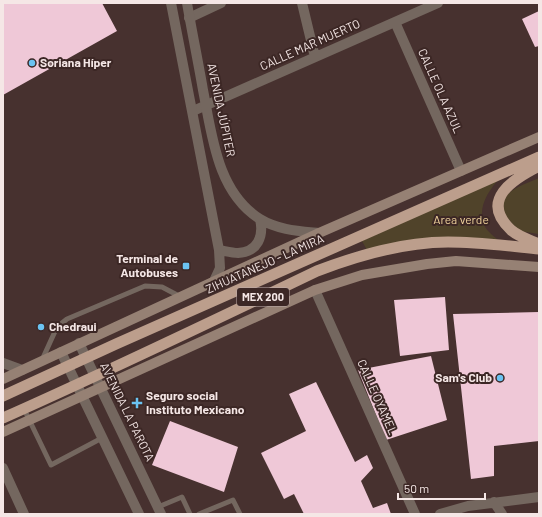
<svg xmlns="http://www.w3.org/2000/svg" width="542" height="517" font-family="Barlow,sans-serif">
	<rect width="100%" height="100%" fill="#47312f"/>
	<path fill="#50432a" d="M500,178C488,191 476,209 485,227C488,232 495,237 499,241L368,252L362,241Z
		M539,178V234L519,231C515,226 505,217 503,211C497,192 526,184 539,178Z"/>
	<path fill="#efc8d7" d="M3,3H102L117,31L3,95Z
		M539,11V46L535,47L522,19Z
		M445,297L449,350L400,356L394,300Z
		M539,312V441L494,446V476L471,479L453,314Z
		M431,356L447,420L386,440L358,370Z
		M316,382L355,462L367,455L373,468L361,481L373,508L387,503L391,514H304L294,494L284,499L261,453L306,431L289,394Z
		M170,421L238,447L224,492L152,465Z"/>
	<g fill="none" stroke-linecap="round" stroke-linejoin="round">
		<path stroke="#74675f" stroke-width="5" d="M42,360L57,327L67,319L145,286L162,287L181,297
			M24,409L51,465L102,438
			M158,507L182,497L190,514
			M199,514L233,500L240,514"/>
		<path stroke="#74675f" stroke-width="10" d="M302,3L315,57
			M189,18L221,3
			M395,22L461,171
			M193,111L438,3
			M315,290L415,514
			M3,468L24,514
			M494,502L502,514
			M440,514L468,506L539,497"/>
		<path stroke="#74675f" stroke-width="10" d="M171,3L219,250L220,268L214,281
			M187,3C192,32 198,61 203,90C212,135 217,192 260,219C278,230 299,231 319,233
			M219,250C225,251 232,253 238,253C258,252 264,236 260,219
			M79,343L161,514
			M61,352L139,514
			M3,363L22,370"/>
		<path stroke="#968174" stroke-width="10" d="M3,379L319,233L539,137
			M3,432L315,290L362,275L427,264L456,261L539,267"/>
		<path stroke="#bc9e8c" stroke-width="11" d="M539,166C513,179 479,200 511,230C519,237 530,240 539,244
			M3,396L116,344L539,157
			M3,418C109,371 213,321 317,271C359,255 403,242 448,242C478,242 509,246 539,249"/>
	</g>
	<g fill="#6bc3f2" stroke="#3c2725" stroke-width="1.5">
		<circle cx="32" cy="63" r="4"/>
		<rect x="182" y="262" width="8" height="8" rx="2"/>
		<circle cx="41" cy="327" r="4"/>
		<circle cx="500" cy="378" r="4"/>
		<path d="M135 397h4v4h4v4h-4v4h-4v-4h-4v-4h4z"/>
	</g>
	<g text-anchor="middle" stroke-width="4" stroke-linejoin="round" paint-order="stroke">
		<rect fill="#3c2725" stroke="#beadac" stroke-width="1" x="237" y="288" width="52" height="18" rx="3"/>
		<g font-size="11" font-weight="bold" fill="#f5e7e6">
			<text x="263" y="301">MEX 200</text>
		</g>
		<g font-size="12" fill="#f5e7e6" stroke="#3c2725">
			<text transform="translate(310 45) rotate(-24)" y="4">CALLE MAR MUERTO</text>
			<text transform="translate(440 91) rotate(66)" y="4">CALLE OLA AZUL</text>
			<text transform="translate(221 110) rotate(78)" y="4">AVENIDA JÚPITER</text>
			<text transform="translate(265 264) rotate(-24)" y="4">ZIHUATANEJO - LA MIRA</text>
			<text transform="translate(377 397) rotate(66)" y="4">CALLE OYAMEL</text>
			<text transform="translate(127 412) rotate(64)" y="4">AVENIDA LA PAROTA</text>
		</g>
		<g font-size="12" font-weight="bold" fill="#f5e7e6" stroke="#3c2725" text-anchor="start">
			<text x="40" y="67">Soriana Híper</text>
			<text x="178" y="263" text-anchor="end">Terminal de<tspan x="178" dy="14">Autobuses</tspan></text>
			<text x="49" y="331">Chedraui</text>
			<text x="492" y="382" text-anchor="end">Sam's Club</text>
			<text x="146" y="400">Seguro social<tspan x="146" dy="14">Instituto Mexicano</tspan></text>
		</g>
		<g font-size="12" fill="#efd29c" stroke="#3c2725">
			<text x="461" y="224">Area verde</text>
		</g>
	</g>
	<rect width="542" height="517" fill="none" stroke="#f5e7e6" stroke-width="8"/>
	<path d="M398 493v6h87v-6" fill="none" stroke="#f5e7e6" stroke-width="2"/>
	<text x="404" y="493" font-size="12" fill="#f5e7e6" stroke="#3c2725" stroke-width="3" paint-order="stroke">50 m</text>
</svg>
